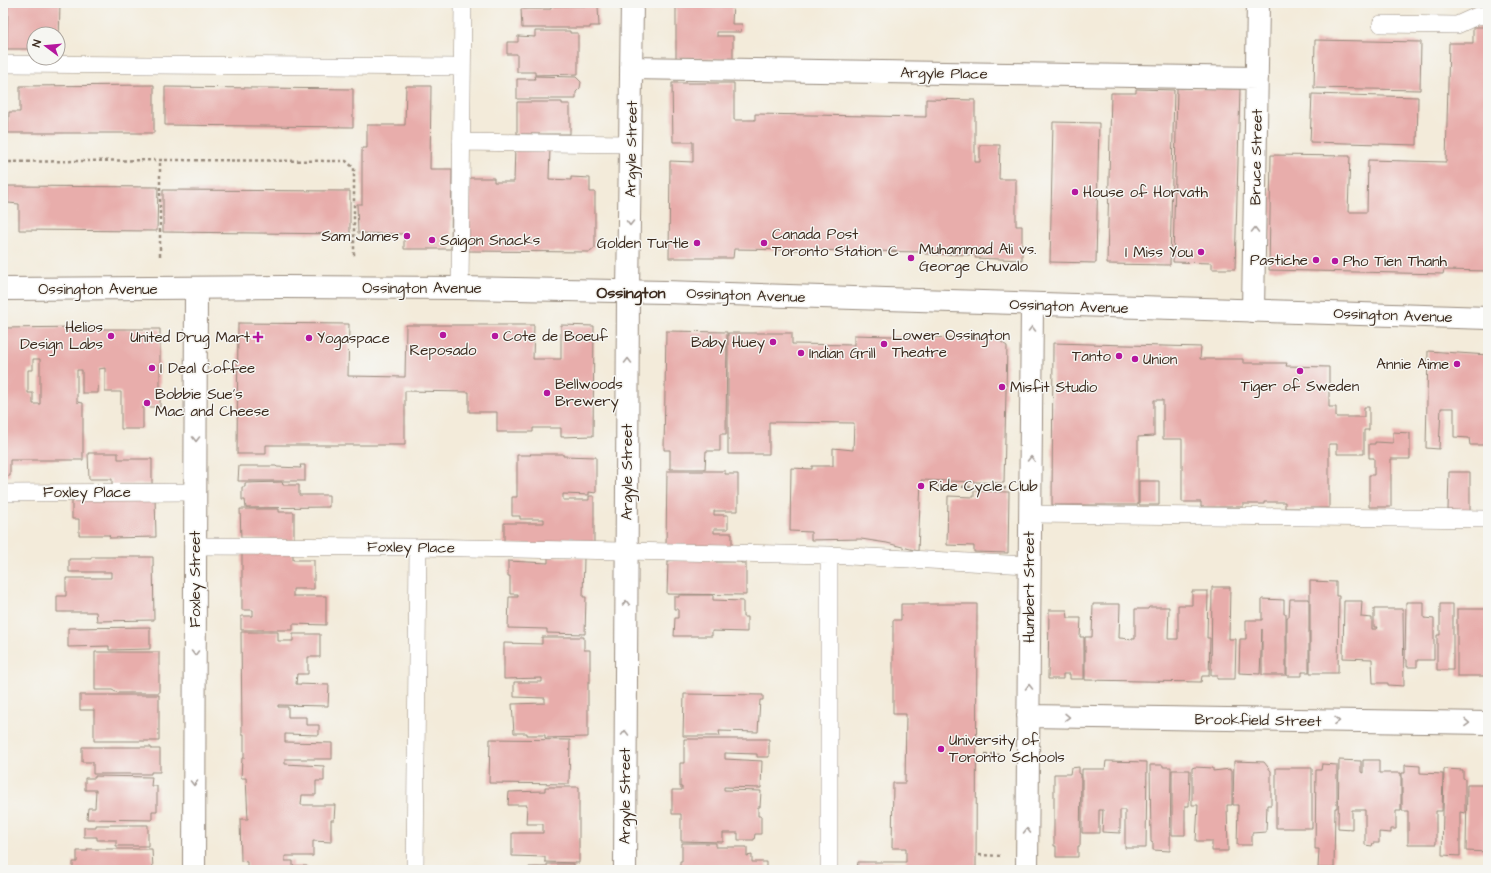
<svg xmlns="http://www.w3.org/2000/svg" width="1491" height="873" font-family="'Architects Daughter',sans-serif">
	<rect width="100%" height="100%" fill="#f6f6f2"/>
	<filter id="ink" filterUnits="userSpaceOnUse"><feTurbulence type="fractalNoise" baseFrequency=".025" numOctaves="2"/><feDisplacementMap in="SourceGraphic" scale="8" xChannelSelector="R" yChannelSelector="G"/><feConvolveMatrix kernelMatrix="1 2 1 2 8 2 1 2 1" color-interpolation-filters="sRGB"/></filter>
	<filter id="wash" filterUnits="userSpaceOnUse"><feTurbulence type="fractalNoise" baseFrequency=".012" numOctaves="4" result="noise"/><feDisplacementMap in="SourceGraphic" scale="16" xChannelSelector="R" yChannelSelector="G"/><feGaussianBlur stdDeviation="0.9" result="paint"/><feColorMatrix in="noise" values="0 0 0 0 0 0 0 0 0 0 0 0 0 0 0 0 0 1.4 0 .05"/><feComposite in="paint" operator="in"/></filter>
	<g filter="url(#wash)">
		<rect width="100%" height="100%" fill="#f3ebda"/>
		<g id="blocks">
			<path fill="#e8adab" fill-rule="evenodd" d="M8,3H60L59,44H58V34H34V49H7Z
				M676,3H733L732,24H742L741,32H717V36H733V59L676,58Z
				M551,6H598L599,26H590V28H522L521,9H551Z
				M1473,27H1488V271L1444,270L1443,274L1269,270L1271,155L1350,156L1348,212H1367L1368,160L1446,162L1449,43H1473Z
				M535,31H570V33H578V74L535,75V72H517V54H507V42H518V36L535,37Z
				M1315,40L1421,42L1420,90L1314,88Z
				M534,76L576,77L581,82L580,88L576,92V99H517V79H535Z
				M672,83H734V120H755V114L926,117V99L975,100V162H980V145H1000L999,179H1016V226H1022V260L975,258L976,255L925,254V252L734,249L733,258H669L670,161L693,162V142H673Z
				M154,85V133H8L9,112H20V86Z
				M406,86H431L430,169H452L451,249H404V234L358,233L357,204H362V148H367V125H405Z
				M165,87L353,89V127L165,125Z
				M1177,88L1240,89L1235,269H1212V263L1173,262Z
				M1136,89L1174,90L1170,265L1107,264L1111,93H1136Z
				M1312,94L1418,97L1417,145L1310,142Z
				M517,102H562V104H570V134H517Z
				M1053,122L1099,123L1096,263L1050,262Z
				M515,146L550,147L549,179L571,180V177L590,178V192H595V248L590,252L468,251L469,178H494V182H514Z
				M8,186L158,187L157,231L19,230V204L8,203Z
				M163,190L350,191V234L163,232Z
				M238,323L349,324L348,376L405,377L406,325H534L533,359H561V325L594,326L593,436L561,437V428H533V432H497V412H469V392L405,391V445H266V454H237Z
				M82,327L83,329H160V407H143V429H121V392H105V368L99,369L98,393H82V370H77V402L83,403V460H10V476H3V328ZM33,359H40V404H33V393H28V370H33Z
				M666,331L727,332L726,434H720V451H706L705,469H670V450H664Z
				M728,333H792V344L854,345V335L997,339L1007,346L1004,483L921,480L918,551L887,543L861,539L811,540V532L790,531L791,468L812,469V466H833V448L853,450L854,423L769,422V454H728Z
				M1053,343L1201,347L1200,359H1243V363H1287L1286,366L1329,367V407H1336V417H1364V407H1369V430H1364V454H1337V444H1329V508H1285V502H1264V504H1243V507H1201V502H1182V439H1163V400H1154V436L1138,437V505H1052Z
				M1428,351L1488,355V445H1470L1469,438L1454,437V408H1441L1439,449L1426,448Z
				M1393,432L1410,433V459H1391V507H1369V475H1374V458H1369V444H1375V442L1393,443Z
				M88,453H118V459H152V484L112,485V479H89Z
				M530,454H563V456L596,457V493L589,492V495L563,494V500H589V496H594V545H504V523H544V519H520V516H512V497H517V455H531Z
				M300,465H305V481H238L239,466H276L277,467L301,468Z
				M667,471H725V474H738V511H714V515H728V529H714V533H732V548L666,547Z
				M1449,472H1470V511L1448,510Z
				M1139,481H1159V505H1139Z
				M282,482L283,485H299V495H329V507L246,508L245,500H242V487H245V483Z
				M974,491L1009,492L1008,553L974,552V546L947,545L948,496L974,497Z
				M155,497L156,537L110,538L109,535H79V519H72V499Z
				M240,509H279V512H294V540L241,539Z
				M293,553V560H314V589H293V596H326V625L293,624V630H241V616H253V610H242V554Z
				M91,557H153L154,620L97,621L96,612H57V596H66V578H111V572H69V559H91Z
				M548,557L584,558L583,597H586L585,634L547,633V629L508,628L509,597H518V594H510V576H508V561L548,563Z
				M675,560H716V562H741V563H746V595L667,594L668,561Z
				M1310,581L1336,582V596H1339L1338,673H1310Z
				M1212,587H1230L1229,639H1236L1235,679H1217V675H1211Z
				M1192,591H1208L1207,638H1210L1209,676H1202L1201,682L1085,680V637H1092L1093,604H1120L1119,638L1135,639V609H1148L1149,607H1169L1168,639H1178V605H1192Z
				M679,595H713V600L743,601V617H747V632L712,631V636H674L675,618H678V609H674V597H679Z
				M1262,599L1284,600V614H1286V675H1262V629L1260,674L1239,673L1240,639H1246V620H1262Z
				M1290,599H1309V672H1302V676H1287V617H1289Z
				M1344,601H1362L1361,617L1372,618V629H1377L1378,627H1374V609H1403L1404,686L1388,685V683H1373L1372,659L1343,658Z
				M1406,602H1424V618L1434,619V660H1417V667H1407V660L1405,659Z
				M901,604H977L976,870H857L858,862H906V848H892L893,783H905L906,714H893V620H901Z
				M1440,604H1453V670H1437V635H1440Z
				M1457,609H1488V676H1457Z
				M1049,610H1067L1068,618H1081L1080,637H1084V679H1070V674H1063V679H1048Z
				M150,627V649L109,650V646L68,647V628Z
				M241,632H278V641H293V634H320V657H308V674H297L296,684L329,685L328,706L278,705V707H288V717H306V725H319V735L285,734V742L332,743V759H285V764L324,766V781H316V795H302L301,805H335L334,820H331V842L313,841V856H285V861H293V866H307V870H247V862L241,861L240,819H248L246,778H241L242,758H244V734H242Z
				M542,637H584V650H590V682H588V737L545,738V735H527V733H514L512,704L545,703V698L514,697V682H542V678L504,679V643L542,644Z
				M95,652H159V693H118L112,690H95Z
				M684,694L763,695V700H760L758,732L719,731L720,736H683Z
				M80,695H159V741H94V710H80Z
				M490,739L570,740L569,784L489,783Z
				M684,739H769V757H757V754L725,753V759L762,761L761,788L724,787V790L761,791L760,807H758V816H761V834H755L754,840H738V833H723V842L681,841V814H672V790H682V787H680V763H684Z
				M82,747H151V749H160V772H151V774H93V762H82Z
				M1339,760L1361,761V772L1363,773V760H1379V773H1401V811H1396V829H1391V833L1379,832V843H1373L1372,846L1365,845V810H1352V829L1338,828Z
				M1106,761L1147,762L1146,848H1125V810H1120V833L1102,832L1103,810H1099V833H1082V769H1105Z
				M1234,761L1264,762L1271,771V805H1267L1266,832L1252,833V845H1237L1238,805H1233Z
				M1322,764L1337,765V808H1335L1334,868H1318L1319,849H1315L1316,770H1321Z
				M1150,765H1163V767H1171L1170,851L1153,850V843L1151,842Z
				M1405,765L1420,766V773L1443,774L1442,811H1436V844H1408V811H1402V773H1405Z
				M1079,767V774H1081L1080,846H1078V857H1056V846H1054V774H1070L1071,768Z
				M1195,767L1213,768V771L1230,769V771H1232V805H1227L1228,851H1212V841H1196L1198,805H1192V768Z
				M1276,768H1312V828H1276Z
				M1444,769L1463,770V778L1465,779V813L1460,812V856L1442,855Z
				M1172,770H1190L1189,806H1185V835H1172Z
				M95,776L152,777L151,786H157V811H152V820L87,819L88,808H95L96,790H85V778H95Z
				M1467,785H1488V852L1466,851Z
				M545,787H579V863L545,862V857L512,856V833H543V824H526L527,805H508L509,792L545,791Z
				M96,825H148V846H116V840H97V837H84V827H96Z
				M682,843H716V847H747V856L752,855V862H766V870H680V861H682Z
				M87,849H152L153,870H73V862H77V851H87Z
				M547,864H574V870H529V867H547Z"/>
		</g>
	</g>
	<g filter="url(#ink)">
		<use href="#blocks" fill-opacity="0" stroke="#978a7c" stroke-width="1"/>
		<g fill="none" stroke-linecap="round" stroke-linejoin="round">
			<g stroke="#978a7c" stroke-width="18">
				<path id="service" d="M1381,24L1457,25L1477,16L1488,15
					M3,64L462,67
					M461,142L631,144
					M460,288L463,3
					M3,493L196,492
					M1030,514L1488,519
					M195,546L418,547L829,555L1030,565
					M415,870L418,547
					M829,870V555"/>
			</g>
			<g stroke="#978a7c" stroke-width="24">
				<path id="minor" d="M631,68L1257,78
					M1253,311L1258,3
					M1028,716L1488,723
					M194,870L196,288
					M625,870L628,292L632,3
					M1027,870L1032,305"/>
			</g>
			<g stroke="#978a7c" stroke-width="24">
				<path id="tertiary" d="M3,289L284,287L460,288L665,292L1488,318"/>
			</g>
			<path stroke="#978a7c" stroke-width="2.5" stroke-dasharray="3 3" stroke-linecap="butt" d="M3,162L160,160L346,161L354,168V257
				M160,256V160
				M938,486L1006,488
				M985,754L1002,755
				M979,855L1003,856"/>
			<use href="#service" stroke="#fff" stroke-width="17"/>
			<use href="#minor" stroke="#fff" stroke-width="22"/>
			<use href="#tertiary" stroke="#fff" stroke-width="22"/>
		</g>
		<defs><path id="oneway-chevron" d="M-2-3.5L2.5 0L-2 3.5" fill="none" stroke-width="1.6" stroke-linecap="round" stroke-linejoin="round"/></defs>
		<g stroke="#a79f9a">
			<use href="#oneway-chevron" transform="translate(630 223) rotate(91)"/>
			<use href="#oneway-chevron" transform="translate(1255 230) rotate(-89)"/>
			<use href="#oneway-chevron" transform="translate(1032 329) rotate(-90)"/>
			<use href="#oneway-chevron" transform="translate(628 361) rotate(-90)"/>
			<use href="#oneway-chevron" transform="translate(196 439) rotate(90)"/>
			<use href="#oneway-chevron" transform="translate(1031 459) rotate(-89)"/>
			<use href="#oneway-chevron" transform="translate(626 603) rotate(-90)"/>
			<use href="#oneway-chevron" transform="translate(195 653) rotate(90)"/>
			<use href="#oneway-chevron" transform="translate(1029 687) rotate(-90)"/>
			<use href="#oneway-chevron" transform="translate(1067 717) rotate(1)"/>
			<use href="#oneway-chevron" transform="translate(1337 721) rotate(1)"/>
			<use href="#oneway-chevron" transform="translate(1467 723) rotate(1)"/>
			<use href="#oneway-chevron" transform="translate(625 733) rotate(-90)"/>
			<use href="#oneway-chevron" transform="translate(194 783) rotate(90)"/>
			<use href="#oneway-chevron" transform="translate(1027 831) rotate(-89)"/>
		</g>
	</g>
	<g fill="#b5179e" stroke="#f6f6f2" stroke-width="1.5">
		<circle cx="1075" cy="192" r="4"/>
		<circle cx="407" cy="236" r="4"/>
		<circle cx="432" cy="240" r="4"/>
		<circle cx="697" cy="243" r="4"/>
		<circle cx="764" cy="243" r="4"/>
		<circle cx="1201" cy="252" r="4"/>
		<circle cx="911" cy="258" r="4"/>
		<circle cx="1316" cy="260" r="4"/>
		<circle cx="1335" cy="261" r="4"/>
		<circle cx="443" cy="335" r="4"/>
		<circle cx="111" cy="336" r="4"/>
		<circle cx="495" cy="336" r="4"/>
		<path d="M256 331h4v4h4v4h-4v4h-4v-4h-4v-4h4z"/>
		<circle cx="309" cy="338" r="4"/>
		<circle cx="773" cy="342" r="4"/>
		<circle cx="884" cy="344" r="4"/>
		<circle cx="801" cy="353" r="4"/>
		<circle cx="1119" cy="356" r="4"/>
		<circle cx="1135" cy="359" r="4"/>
		<circle cx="1457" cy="364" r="4"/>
		<circle cx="152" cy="368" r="4"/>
		<circle cx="1300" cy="371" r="4"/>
		<circle cx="1002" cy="387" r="4"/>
		<circle cx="547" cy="393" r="4"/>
		<circle cx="147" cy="403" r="4"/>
		<circle cx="921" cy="486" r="4"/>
		<circle cx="941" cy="749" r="4"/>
	</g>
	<g text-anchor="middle" stroke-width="3" stroke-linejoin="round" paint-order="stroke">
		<g font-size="15" fill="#3b2a1e" stroke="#f6f6f2">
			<text transform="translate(944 73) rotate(1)" y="5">Argyle Place</text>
			<text transform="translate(631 149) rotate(-89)" y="5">Argyle Street</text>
			<text transform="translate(1256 157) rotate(-89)" y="5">Bruce Street</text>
			<text x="422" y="293">Ossington Avenue</text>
			<text x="98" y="294">Ossington Avenue</text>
			<text transform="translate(746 295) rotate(2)" y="5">Ossington Avenue</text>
			<text transform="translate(1069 306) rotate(2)" y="5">Ossington Avenue</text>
			<text transform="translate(1393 315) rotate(2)" y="5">Ossington Avenue</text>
			<text transform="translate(627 472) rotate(-90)" y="5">Argyle Street</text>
			<text x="87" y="497">Foxley Place</text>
			<text transform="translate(411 547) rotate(1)" y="5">Foxley Place</text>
			<text transform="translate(195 579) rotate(-90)" y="5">Foxley Street</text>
			<text transform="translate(1029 587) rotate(-90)" y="5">Humbert Street</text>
			<text transform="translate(1258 720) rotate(1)" y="5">Brookfield Street</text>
			<text transform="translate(625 796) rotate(-90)" y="5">Argyle Street</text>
		</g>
		<g font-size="15" fill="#3b2a1e" stroke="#f6f6f2" text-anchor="start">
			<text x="1083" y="197">House of Horvath</text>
			<text x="772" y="239">Canada Post<tspan x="772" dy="17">Toronto Station C</tspan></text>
			<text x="399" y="241" text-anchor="end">Sam James</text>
			<text x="440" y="245">Saigon Snacks</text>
			<text x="689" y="248" text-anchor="end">Golden Turtle</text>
			<text x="919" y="254">Muhammad Ali vs.<tspan x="919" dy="17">George Chuvalo</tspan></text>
			<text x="1193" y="257" text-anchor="end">I Miss You</text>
			<text x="1308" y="265" text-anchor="end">Pastiche</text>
			<text x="1343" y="266">Pho Tien Thanh</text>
			<text x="103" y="332" text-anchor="end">Helios<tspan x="103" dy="17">Design Labs</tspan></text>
			<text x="892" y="340">Lower Ossington<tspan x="892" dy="17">Theatre</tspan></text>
			<text x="503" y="341">Cote de Boeuf</text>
			<text x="250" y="342" text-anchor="end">United Drug Mart</text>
			<text x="317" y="343">Yogaspace</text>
			<text x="765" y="347" text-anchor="end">Baby Huey</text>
			<text x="443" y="355" text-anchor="middle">Reposado</text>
			<text x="809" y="358">Indian Grill</text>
			<text x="1111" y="361" text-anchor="end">Tanto</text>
			<text x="1143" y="364">Union</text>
			<text x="1449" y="369" text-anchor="end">Annie Aime</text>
			<text x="160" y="373">I Deal Coffee</text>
			<text x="555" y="389">Bellwoods<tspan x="555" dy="17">Brewery</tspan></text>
			<text x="1300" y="391" text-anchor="middle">Tiger of Sweden</text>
			<text x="1010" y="392">Misfit Studio</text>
			<text x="155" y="399">Bobbie Sue's<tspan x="155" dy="17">Mac and Cheese</tspan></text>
			<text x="929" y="491">Ride Cycle Club</text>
			<text x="949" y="745">University of<tspan x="949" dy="17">Toronto Schools</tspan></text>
		</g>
		<g font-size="16" font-weight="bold" fill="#3b2a1e" stroke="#f6f6f2">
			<text x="631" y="298">Ossington</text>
		</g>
	</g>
	<rect width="1491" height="873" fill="none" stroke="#f6f6f2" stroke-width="16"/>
	<g transform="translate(46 46) rotate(286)"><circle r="19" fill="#f6f6f2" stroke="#aba49d"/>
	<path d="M0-3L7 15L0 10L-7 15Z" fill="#b5179e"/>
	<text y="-6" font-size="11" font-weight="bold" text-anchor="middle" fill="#3b2a1e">N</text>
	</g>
</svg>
